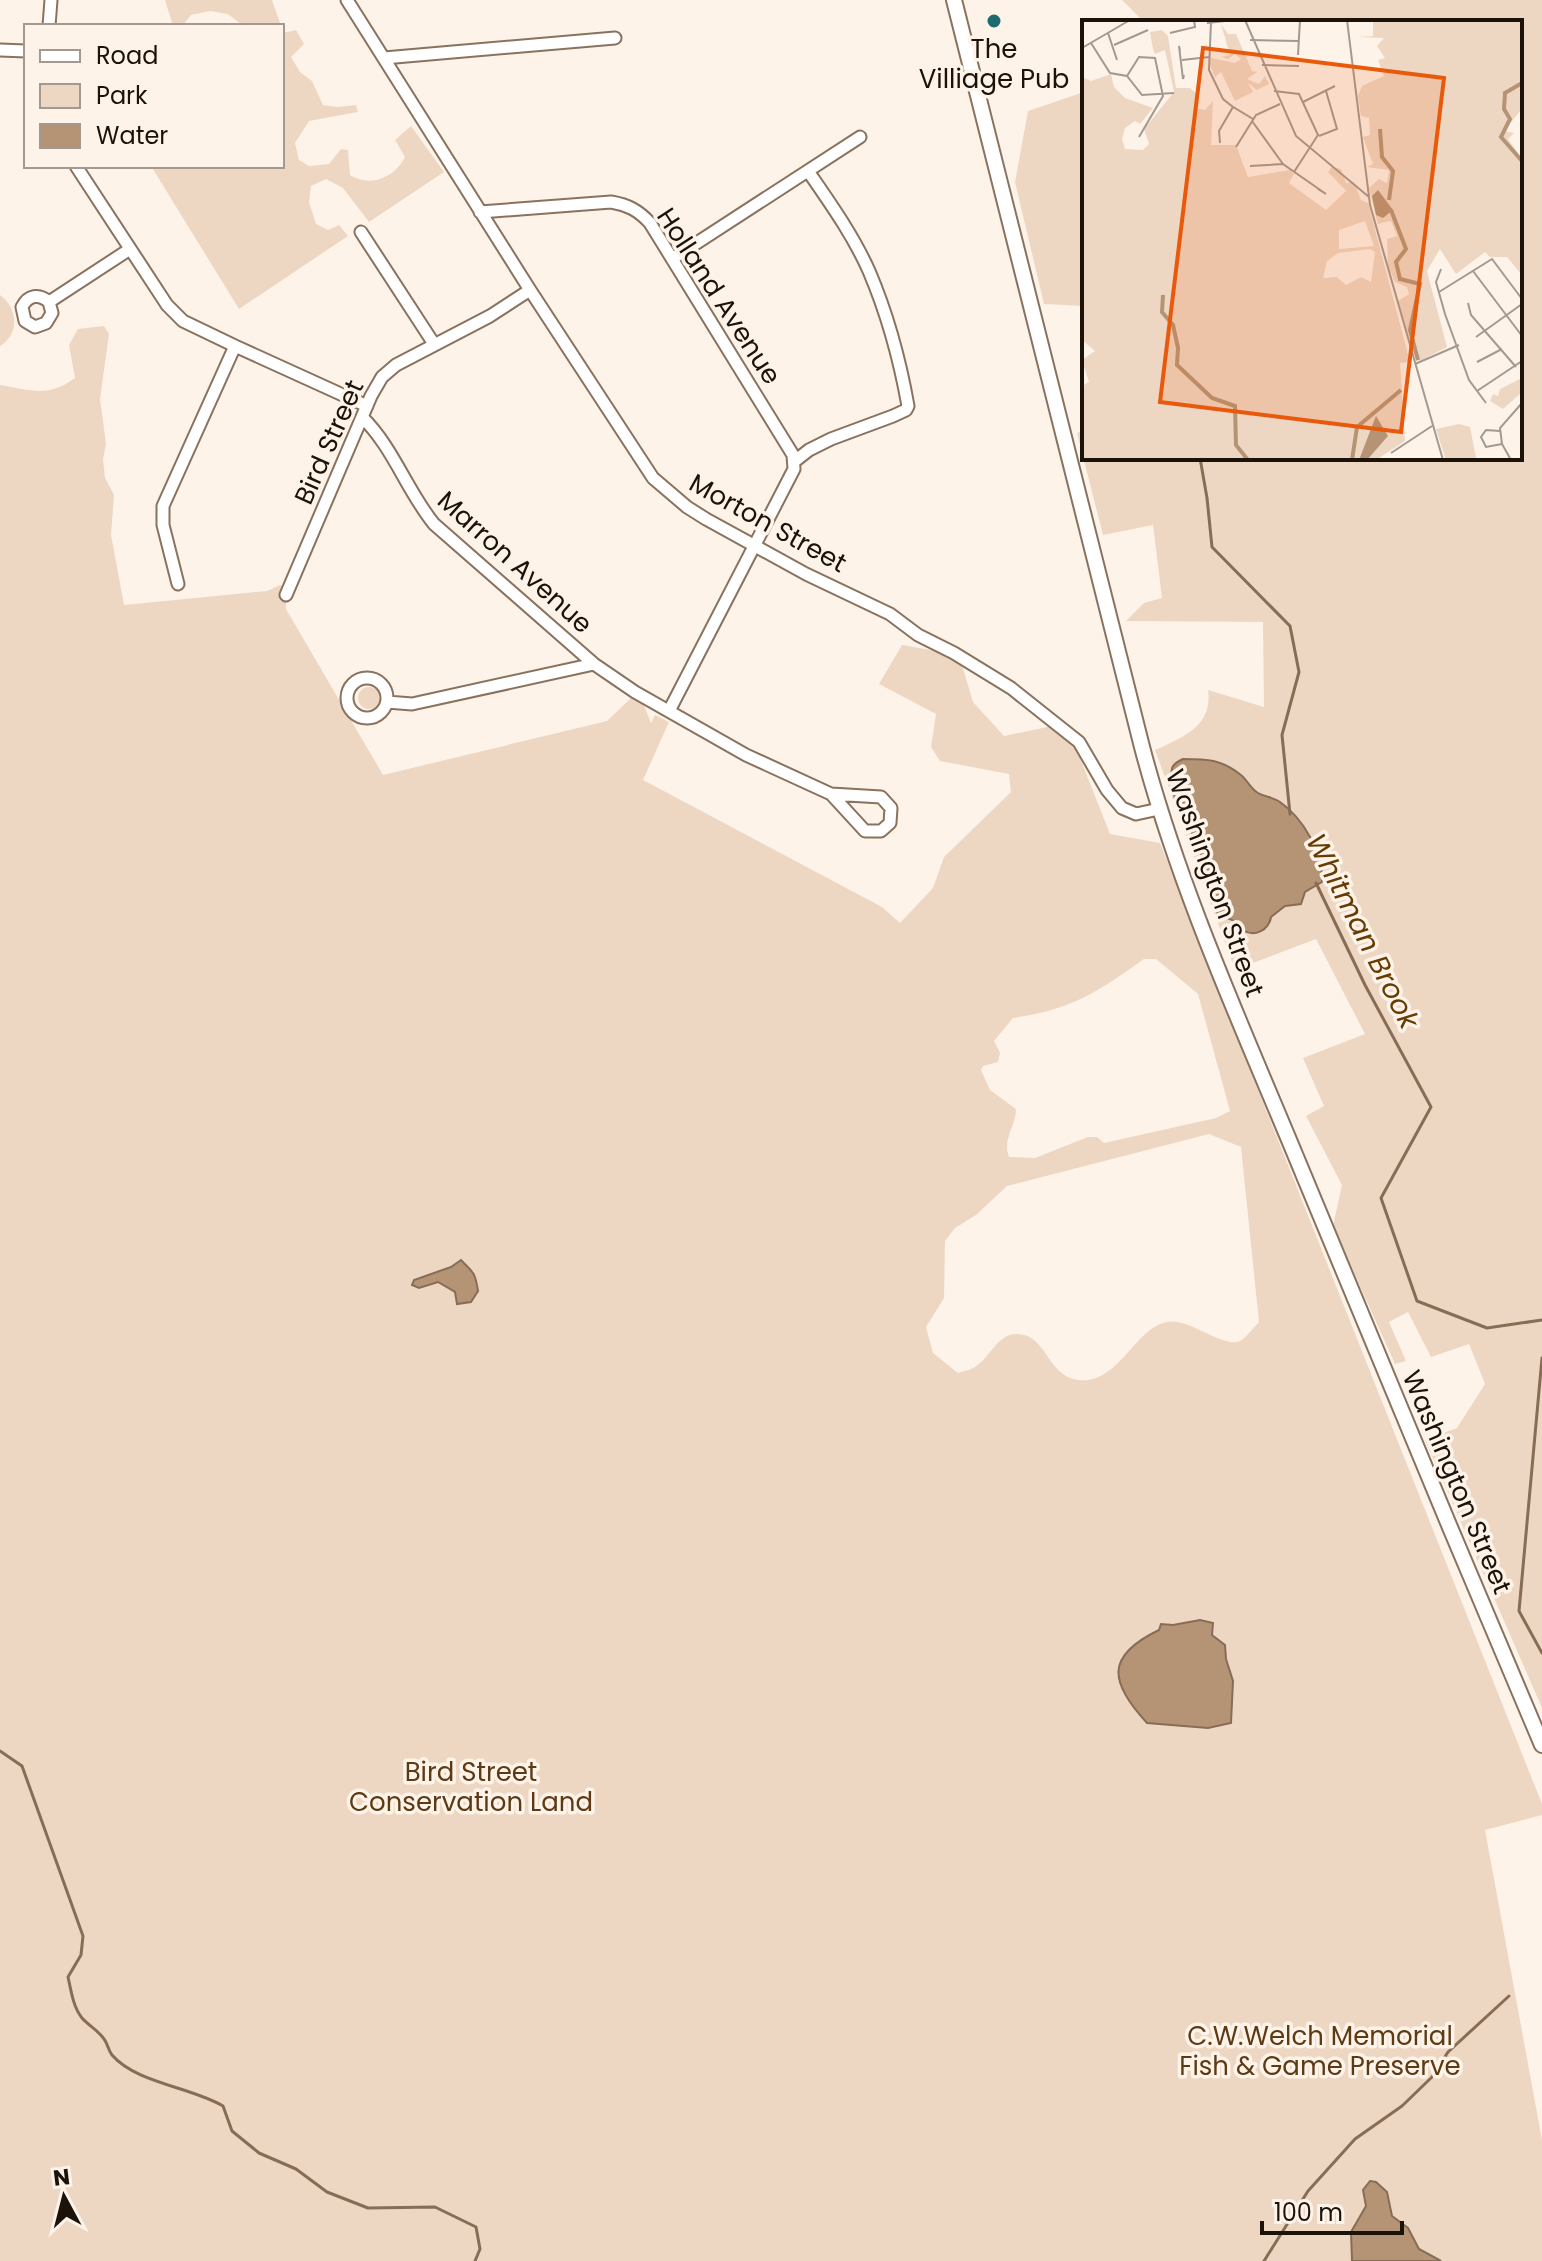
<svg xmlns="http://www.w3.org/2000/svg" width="1542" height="2261" font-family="Poppins,sans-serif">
	<rect width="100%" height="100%" fill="#fdf3e9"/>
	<path fill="#eed7c2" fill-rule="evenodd" d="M165,0H272L281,26H243L228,14L210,11L191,15L182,26H173Z
		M1122,0H1542V1708L1425,1440L1457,1428L1485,1384L1469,1344L1431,1357L1408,1312L1389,1322L1406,1361L1395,1364L1333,1226L1342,1185L1306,1116L1324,1106L1303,1058L1365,1034L1316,939L1235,970L1155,750C1183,737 1213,726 1208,690L1264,707L1263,622L1126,621L1144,603L1162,598L1153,525L1103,535L1077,433L1084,430V458H1520V22H1144ZM1240,775L1256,793L1277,799L1311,843L1323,868L1322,882L1305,892L1301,904L1285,906L1270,918V925L1236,922L1217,913L1198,867C1208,845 1191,836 1181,819C1178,814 1177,805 1175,799Z
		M282,30L283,33L296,30L304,44L291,57L300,72L312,81L323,105L338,107L356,105L358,112L309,121L295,143L299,160L309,166L329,164L341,149L348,150L350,175C371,188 395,177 405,157L395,140L411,126L444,172L369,222L343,188L326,179L311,186L309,202L316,224L328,230L339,225L348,236L239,309L151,166H282Z
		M1084,92V306L1044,304L1015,182L1028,111Z
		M0,295C18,308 20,334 0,346Z
		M104,326L109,334L100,399L106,444L103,459L105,478L114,495L111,535L124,605L267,591L280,585L294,593L286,602V609L383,775L607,721L631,698H641L651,723L655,715L669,722L643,780L882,907L900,923L933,888L944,857L1011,792L1009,774L940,761L931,747L936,714L879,684L902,645L959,655L973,702L1004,736L1052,726L1076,748L1110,834L1160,843L1542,1804V1815L1485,1830L1542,2140V2261H0V385C31,390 48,398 75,378L69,345L78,329ZM1144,959H1156L1198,994L1230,1111L1216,1118L1104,1143L1097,1137H1088L1035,1158L1009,1157C1002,1139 1016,1126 1016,1109L990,1090L981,1070L983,1066L998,1062L1000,1053L994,1041L1013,1018C1073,1009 1096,993 1144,959ZM1209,1134L1241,1147L1259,1322C1254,1327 1248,1335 1242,1340C1225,1351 1190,1317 1167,1322C1134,1328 1119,1385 1078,1380C1047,1376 1047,1335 1018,1334C997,1333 990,1358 975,1367C971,1370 963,1371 958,1373L933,1353L926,1327L944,1298L945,1241L955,1228L976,1215L1007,1186Z
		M358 698a11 11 0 1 1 22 0a11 11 0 1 1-22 0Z"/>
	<path fill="#b59475" stroke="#876d55" stroke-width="2" d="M1183,759C1207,759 1221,759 1241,775C1247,780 1251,789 1258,793C1265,797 1273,797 1280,802C1303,818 1324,854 1322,882L1305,892L1301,904L1285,906L1271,917C1269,930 1254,938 1243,930C1239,928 1238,923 1234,921C1229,918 1221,917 1217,913C1212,908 1203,876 1198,867C1209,844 1189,835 1181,816C1176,807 1168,775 1173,766C1175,763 1179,761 1183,759Z
		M461,1260C473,1273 475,1271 478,1291L471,1302L457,1304L455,1292L438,1282L419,1288L412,1285L414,1280L451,1267Z
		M1200,1620L1213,1623L1212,1635L1225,1645L1226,1659L1233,1681L1231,1723L1208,1728L1147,1723C1109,1682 1105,1656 1159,1630L1161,1624L1173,1625Z
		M1370,2181L1376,2182L1387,2192L1392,2216L1408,2228L1419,2249L1441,2261H1352L1351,2232L1366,2206L1363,2190Z"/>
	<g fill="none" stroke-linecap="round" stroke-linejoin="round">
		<path stroke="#876d55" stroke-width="3" d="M1200,458L1207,498L1212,547L1290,626L1299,672L1282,735L1290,814
			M1316,883L1365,985L1431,1107L1381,1198L1417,1301L1487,1328L1542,1320
			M1542,1358L1519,1611L1542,1653
			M0,1751L22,1766L83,1936L81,1955L68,1977C71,1990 73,2007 82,2018C88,2025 99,2031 104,2039C108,2044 108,2050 112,2055C136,2083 191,2087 223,2106L232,2131L259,2153L296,2169L327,2192L368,2208L435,2207L476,2227L480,2249L475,2261
			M1264,2261L1308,2191L1355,2139L1402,2106L1432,2077L1448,2052L1509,1996"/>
		<g stroke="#89725e" stroke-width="15">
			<path id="minor" d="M347,0L530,290L653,478L687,507L706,519L806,574L890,614L918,635L954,653L1011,688L1079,742L1107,790L1122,808L1136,814L1159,809
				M49,26L51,0
				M0,50L26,51
				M384,58L615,38
				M76,166L167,305L183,321L235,346
				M480,212L611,202C628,205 638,210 650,223L793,455L794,469L669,711
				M361,232L434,344
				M672,259L860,137
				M49,302L52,313L46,323L35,327L25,321L22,307C28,295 39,293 49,302L130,249
				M362,417C393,447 407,491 434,524L594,664L635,692L746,755L831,794L881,797L891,808L890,823L881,831H865L831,794
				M795,461L809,450L831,439L893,416L906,410L908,406C900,361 887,313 869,271C853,235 830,203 808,171
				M178,584L163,525V506L235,346L367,406
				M286,595L371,396L382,377L396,365L490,316L530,290
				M347 698a20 20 0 1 1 40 0a20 20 0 1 1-40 0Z
				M387,702L412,704L594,664"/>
		</g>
		<g stroke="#89725e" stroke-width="18">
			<path id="major" d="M954,0L1142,747C1181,895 1246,1035 1304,1176C1383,1366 1461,1556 1542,1745"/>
		</g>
		<use href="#minor" stroke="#fff" stroke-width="11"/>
		<use href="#major" stroke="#fff" stroke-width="14"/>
	</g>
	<circle fill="#1e6a6d" stroke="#fdf3e9" stroke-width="3" cx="994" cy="21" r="8"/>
	<g text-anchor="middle" stroke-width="7" stroke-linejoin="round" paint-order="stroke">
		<g font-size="26" fill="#1b120a" stroke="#fdf3e9">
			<text x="994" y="58">The<tspan x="994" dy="30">Villiage Pub</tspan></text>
		</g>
		<g font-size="26" fill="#1b120a" stroke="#fdf3e9">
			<text transform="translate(719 296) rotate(57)" y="9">Holland Avenue</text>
			<text transform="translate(329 442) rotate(-66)" y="9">Bird Street</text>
			<text transform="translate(768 523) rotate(29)" y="9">Morton Street</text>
			<text transform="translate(515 562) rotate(42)" y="9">Marron Avenue</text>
			<text transform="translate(1215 883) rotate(70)" y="9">Washington Street</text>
			<text transform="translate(1457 1482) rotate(67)" y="9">Washington Street</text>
		</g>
		<g font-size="26" fill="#5d3914" stroke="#fdf3e9">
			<text x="471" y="1781">Bird Street<tspan x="471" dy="30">Conservation Land</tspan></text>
			<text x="1320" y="2045">C.W.Welch Memorial<tspan x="1320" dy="30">Fish &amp; Game Preserve</tspan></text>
		</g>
		<g font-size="28" font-style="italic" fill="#673b02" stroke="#fdf3e9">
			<text transform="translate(1363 931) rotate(63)" y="10">Whitman Brook</text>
		</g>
	</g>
	<g transform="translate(1082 20)">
		<rect width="440" height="440" fill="#fdf3e9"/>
		<path d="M291,0H440V89L422,111L432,113L426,119L440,139V255L425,237H408L403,232L374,254L358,229L345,251L365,327L340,340L334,341L316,281L327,274L325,267L313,262L306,246L305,219L315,216L309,201L296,204L287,168L297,159L305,163L307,150L285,147L291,144L281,117L288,115L287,98L279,96L276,76L280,66L302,56L296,40L303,38L295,26L302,18L275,17L291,16ZM139,4L146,14H154L170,51L175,52L165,59L177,64L183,56L187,64L175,70L166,63L171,72L153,81L139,52L133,57L128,45L129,38L153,43L159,39L153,34L146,39L139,37L148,35ZM80,10L86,16L94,68H108L117,76L113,88L123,90L131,81L129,125H154L166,157L208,150L212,154L207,163L244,190L264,171L246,152L250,147L259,149L264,163L272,162L279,180L286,183L328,342L318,343L323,421L294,440H0V366L7,362L0,340L13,331L0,320V57L9,61L29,54L32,67L43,78L71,88L58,104L53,101L43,108L40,119L43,129L61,130L67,124L62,109L92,72L83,30L73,34L71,29L68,12ZM283,201L292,226L257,229V210ZM288,229L293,232L289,262L279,257L264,265L255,257L241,258L245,241L256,233ZM440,358V372L421,389L408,381L411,374L416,376L418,369ZM377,404L388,407L394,438L364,440L354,409Z" fill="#eed7c2" fill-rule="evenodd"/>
		<path d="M296,170L311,190L301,198L294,195L290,176ZM294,396L306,416L285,440H277Z" fill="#b59475"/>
		<path fill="none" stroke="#b59475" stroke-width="4" d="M440,63L423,73L422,89L428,99L419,117L440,141M298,109L300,137L311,151L307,180M309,190L324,229L314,242L318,259L338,264L328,310L336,340M81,275L80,292L91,305L96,328L95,345L130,378L153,386L154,425L166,440M270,440L275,407L319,370"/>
		<path fill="none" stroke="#a39990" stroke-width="2" d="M163,0L214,116L287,177M265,0L288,185L361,440M129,2L127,50L141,79L151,87M125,3L152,0M26,13L35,40M88,13L113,7L112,0M168,20L217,21M9,23L28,53L45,56L60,75L92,73M32,25L66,10M0,28L48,0M98,31L97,26L101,59L102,55M216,35L218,0M100,40L127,37M180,45L217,46M45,56L57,37L73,38L81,76L57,117M192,71L217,74L236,115L212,152M221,82L253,66M170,101L201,144L244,174L236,169M237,116L255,109L244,71M138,123L137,111L151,87L171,99M154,127L174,95L198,84M168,146L201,144M359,249L354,262L363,294L387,360L404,383M391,251L440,316M357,272L410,239L440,279M386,283L389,295L434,347M394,317L440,284M395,342L420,329M333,344L377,325M395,371L440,341M418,411L404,410L399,417L404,427L420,424M309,433L350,406M429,440L420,424L418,408L440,383"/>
		<path fill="#e8590c" fill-opacity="0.15" stroke="#e8590c" stroke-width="4" d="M121,28L362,58L319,412L78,382Z"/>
		<rect width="440" height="440" fill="none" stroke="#1b120a" stroke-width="4"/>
	</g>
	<rect x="24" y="24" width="260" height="144" fill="#fdf3e9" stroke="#a39990" stroke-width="2"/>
	<rect x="40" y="50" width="40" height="12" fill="#ffffff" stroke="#a39990" stroke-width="2"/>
	<text x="96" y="64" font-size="24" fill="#1b120a">Road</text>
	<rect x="40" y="84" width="40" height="24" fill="#eed7c2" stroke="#a39990" stroke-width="2"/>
	<text x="96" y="104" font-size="24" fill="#1b120a">Park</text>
	<rect x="40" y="124" width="40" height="24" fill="#b59475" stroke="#a39990" stroke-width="2"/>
	<text x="96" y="144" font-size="24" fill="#1b120a">Water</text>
	<g transform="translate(64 2197) rotate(353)" stroke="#fdf3e9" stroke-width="6" paint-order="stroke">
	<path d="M0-6L14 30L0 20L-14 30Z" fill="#1b120a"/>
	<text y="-12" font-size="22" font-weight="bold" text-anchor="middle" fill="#1b120a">N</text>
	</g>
	<path d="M1262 2221v12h140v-12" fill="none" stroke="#1b120a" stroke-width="4"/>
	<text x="1274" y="2221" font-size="24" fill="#1b120a" stroke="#fdf3e9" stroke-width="6" paint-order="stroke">100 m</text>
</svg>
